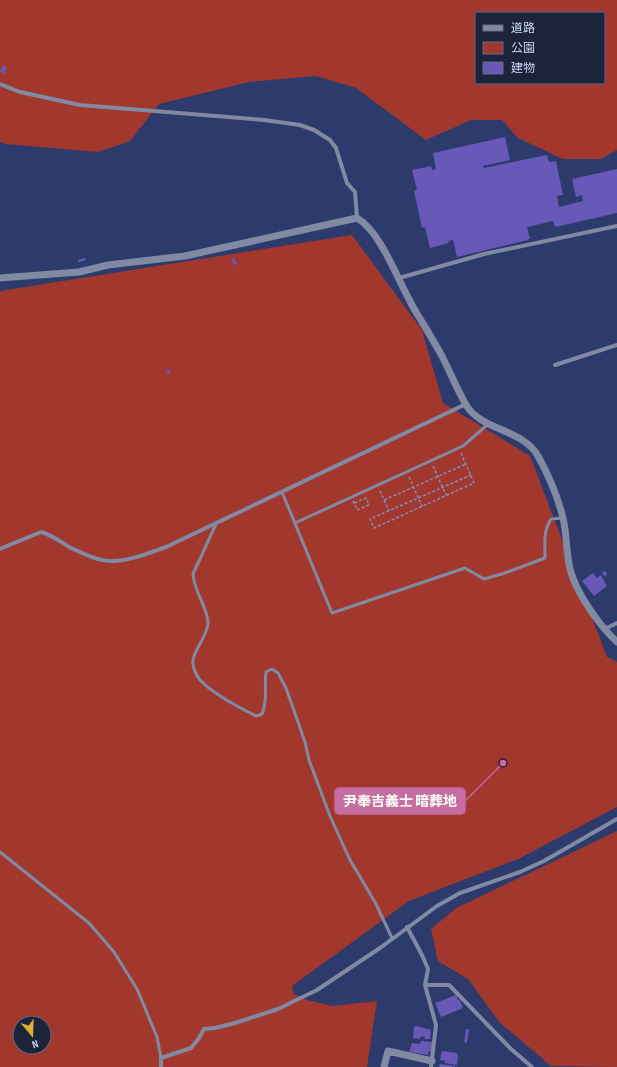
<svg xmlns="http://www.w3.org/2000/svg" width="617" height="1067" font-family="'Sofia Sans Condensed','Noto Sans JP',sans-serif">
	<rect width="100%" height="100%" fill="#2c3b6b"/>
	<path fill="#a2372e" fill-rule="evenodd" d="M0,0H617V150L601,159H563L518,138L502,120H471L426,140L356,88L316,76L249,82L159,104L130,141L98,152L6,144L0,142ZM476,13H604V83H476Z
		M352,235L422,330L443,403L530,456L607,657L617,662V807L518,859L409,901L292,986L294,994L307,1000L333,1006L377,1001L367,1067H0V291ZM20,1023H44V1047H20Z
		M617,831V1067L551,1066L499,1022L468,979L438,961L431,929L456,908Z"/>
	<path fill="#6858b7" d="M3,65L7,67L4,74L0,72Z
		M505,137L510,160L483,166L484,168L547,155L549,162L556,161L563,195L557,196L559,207L583,201L582,195L576,197L572,179L617,169V213L555,227L553,221L527,227L530,239H528V240L457,257L453,240L448,241L449,243L430,248L425,227L422,228L414,191L417,190L412,170L431,166L432,170L436,169L433,153Z
		M85,258L86,260L79,262L78,260Z
		M234,258L237,264L234,265L231,260Z
		M169,369L171,373L168,374L166,370Z
		M605,571L607,574L605,577L602,573Z
		M593,573L597,578L601,575L607,586L594,596L582,581Z
		M456,995L458,1000H460L463,1008L441,1017L435,1003Z
		M417,1026L431,1030L430,1039H425V1037L421,1036L420,1039L413,1038L414,1027Z
		M466,1029H469L467,1043L464,1042Z
		M421,1041L434,1042L432,1052L429,1051L428,1055L409,1052L412,1043L420,1044Z
		M442,1051L457,1053V1055H458L457,1065L445,1063V1061L440,1060Z
		M440,1064L455,1066V1067H439Z"/>
	<g fill="none" stroke-linecap="round" stroke-linejoin="round">
		<path stroke="#8490b7" stroke-width="1.5" stroke-dasharray="3 2" stroke-linecap="butt" d="M461,453L474,483L374,528L370,519L471,475
			M433,466L446,495
			M409,477L422,506
			M380,491L384,500L466,464
			M384,500L389,511
			M353,501L357,510L369,505L366,498L354,503"/>
		<path stroke="#818aa2" stroke-width="3" d="M282,492L332,613L465,568L484,579L505,573L545,558C545,544 543,531 551,519L563,518
			M295,523L463,446L487,425
			M216,524L193,574C194,592 208,608 208,623C207,637 195,648 193,660C192,666 196,675 200,680C212,693 240,708 256,716L262,714C268,701 264,686 266,672L272,669L278,673L286,688L305,742L309,760L330,816L350,860L375,902L392,938
			M0,852L89,923L114,952L137,989L157,1037L161,1058"/>
		<path stroke="#818aa2" stroke-width="4" d="M0,84L20,92L80,105L264,120L300,125L314,130L330,140L336,148L347,183L355,192L357,218
			M399,278L484,254L617,226
			M555,365L617,345
			M0,549L41,532C52,535 61,542 71,548C84,554 98,561 112,561C130,561 149,553 166,547L466,404
			M605,629L617,623
			M407,927L422,955L428,969L425,985L436,1025L431,1067
			M425,985H449L511,1049L532,1067
			M161,1067V1058L191,1048L199,1038L204,1029L215,1028L235,1023L278,1009L317,990L380,948L437,906L460,893L520,872L544,861L617,819"/>
		<path stroke="#818aa2" stroke-width="7" d="M0,278L79,272L108,265L185,256L357,218C380,231 397,278 410,301C413,308 418,315 422,322C429,333 435,344 442,356C450,372 457,389 466,405C482,431 523,429 538,456C548,474 558,498 563,518C567,534 566,552 570,569C576,593 599,625 617,642
			M384,1067L388,1051L432,1061"/>
	</g>
	<path fill="none" stroke="#c66ea0" stroke-width="1.5" d="M503 763L465 801"/>
	<circle fill="#c66ea0" stroke="#1c243a" stroke-width="1.5" cx="503" cy="763" r="4"/>
	<rect fill="#c66ea0" stroke="#c66ea0" stroke-width="1.5" x="335" y="788" width="130" height="26" rx="4"/>
	<g font-size="14" text-anchor="middle" font-weight="bold" fill="#fff">
		<text x="400" y="806">尹奉吉義士 暗葬地</text>
	</g>
	<rect x="475" y="12" width="130" height="72" fill="#1c243a" stroke="#626c85"/>
	<rect x="483" y="25" width="20" height="6" fill="#818aa2" stroke="#626c85"/>
	<text x="511" y="32" font-size="12" fill="#ccd7f5">道路</text>
	<rect x="483" y="42" width="20" height="12" fill="#a2372e" stroke="#626c85"/>
	<text x="511" y="52" font-size="12" fill="#ccd7f5">公園</text>
	<rect x="483" y="62" width="20" height="12" fill="#6858b7" stroke="#626c85"/>
	<text x="511" y="72" font-size="12" fill="#ccd7f5">建物</text>
	<g transform="translate(32 1035) rotate(161)"><circle r="19" fill="#1c243a" stroke="#626c85"/>
	<path d="M0-3L7 15L0 10L-7 15Z" fill="#ddb133"/>
	<text y="-6" font-size="11" font-weight="bold" text-anchor="middle" fill="#ccd7f5">N</text>
	</g>
</svg>
